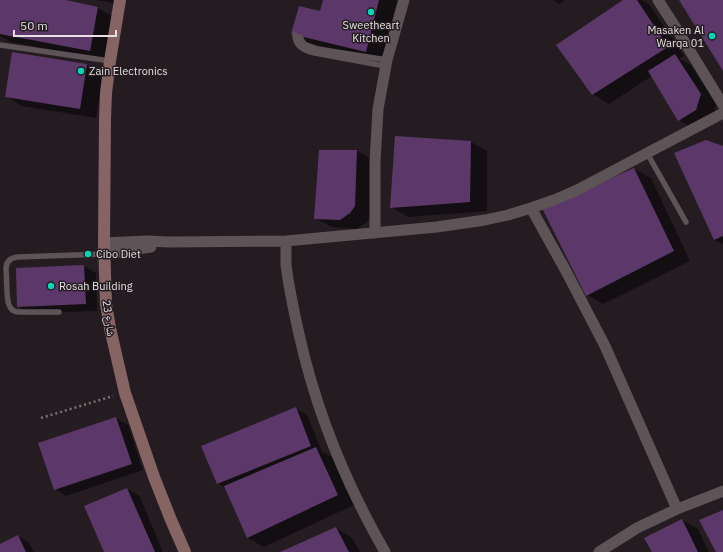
<svg xmlns="http://www.w3.org/2000/svg" width="723" height="552" font-family="'IBM Plex Sans','Noto Naskh Arabic',sans-serif">
	<rect width="100%" height="100%" fill="#241c20"/>
	<path fill="#0007" d="M1,0H61L98,8L114,17L106,60L11,42L0,36V7Z
		M97,0H118L117,4Z
		M324,0H397L383,60L309,43L293,34L321,12Z
		M553,0H565L559,4Z
		M625,0H641L649,4L684,56L680,59L691,65L716,104L713,119L695,130L679,120L652,76L609,104L593,94Z
		M87,65L103,74L96,118L22,106L6,96Z
		M471,142L487,151V211L408,217L391,207Z
		M723,147V244L715,240Z
		M357,151L373,160L371,215L367,222L357,229L332,227L315,218Z
		M634,169L651,178L690,261L603,304L587,295L544,209Z
		M84,266L96,273L97,311L30,313L18,306Z
		M295,408L307,415L322,452L333,458L354,505L264,547L248,538L226,488L217,483Z
		M116,418L128,425L143,470L66,496L55,489Z
		M127,489L139,495L163,552H105Z
		M682,520L698,529L709,552H653Z
		M336,528L352,538L360,552H283Z
		M18,536L29,543L34,552H0V545Z"/>
	<path fill="#5c386a" d="M0,0H66L98,7L90,51L0,34Z
		M323,0H379L366,52L291,34L299,6L320,11Z
		M623,0H637L668,47L592,95L556,45Z
		M679,0H723V71Z
		M12,52L87,64L80,109L5,97Z
		M675,54L701,94L696,110L678,121L648,71Z
		M395,136L471,141L470,202L390,208Z
		M706,140L723,146V236L714,240L674,153Z
		M319,150H357L355,206L350,213L340,220L314,219Z
		M634,168L674,251L586,296L542,208Z
		M84,265L86,304L17,307L16,268Z
		M296,407L311,446L217,484L201,446Z
		M116,417L132,464L54,490L38,443Z
		M316,447L338,495L247,538L224,486Z
		M127,488L155,552H104L84,506Z
		M723,510V552H716L699,520Z
		M682,519L698,552H652L644,538Z
		M336,527L349,552H280Z
		M18,535L26,552H0V544Z"/>
	<g fill="none" stroke-linecap="round" stroke-linejoin="round">
		<path stroke="#7b7477" stroke-width="2.5" stroke-dasharray="2 3" stroke-linecap="butt" d="M41,418L113,396"/>
		<path stroke="#5e5458" stroke-width="5.5" d="M295,35C295,47 305,51 315,53L385,66
			M300,37L301,39L304,44L317,49L387,60
			M0,45L110,61
			M647,153L686,222
			M59,312H19C15,312 11,310 9,305C6,298 7,278 6,269C6,262 10,258 17,257L105,254"/>
		<path stroke="#5e5458" stroke-width="11" d="M658,0L676,28L723,105
			M531,208L567,273L605,346L677,509
			M375,233V162L378,109L387,60L404,0
			M286,241C286,249 286,257 286,265C289,288 294,312 299,334C316,411 346,484 385,552
			M104,243L147,241L169,242L286,241L437,227L485,220L508,215L531,208L554,200L577,190L723,113
			M105,254L151,247
			M599,552L637,528L677,509L723,491"/>
		<path stroke="#866464" stroke-width="12" d="M120,0L110,61L106,93L105,119L104,243L106,304L110,328L125,393L154,477L171,520L185,552"/>
	</g>
	<g fill="#05d5b6" stroke="#241c20" stroke-width="1.5">
		<circle cx="371" cy="12" r="4"/>
		<circle cx="712" cy="36" r="4"/>
		<circle cx="81" cy="71" r="4"/>
		<circle cx="88" cy="254" r="4"/>
		<circle cx="51" cy="286" r="4"/>
	</g>
	<g text-anchor="middle" stroke-width="3" stroke-linejoin="round" paint-order="stroke">
		<g font-size="11" fill="#e6e0e2" stroke="#241c20" text-anchor="start">
			<text x="371" y="29" text-anchor="middle">Sweetheart<tspan x="371" dy="13">Kitchen</tspan></text>
			<text x="704" y="34" text-anchor="end">Masaken Al<tspan x="704" dy="13">Warqa 01</tspan></text>
			<text x="89" y="75">Zain Electronics</text>
			<text x="96" y="258">Cibo Diet</text>
			<text x="59" y="290">Rosah Building</text>
		</g>
		<g font-size="11" fill="#e6e0e2" stroke="#241c20">
			<text transform="translate(109 318) rotate(82)" y="4">شارع 23</text>
		</g>
	</g>
	<path d="M14 30v6h102v-6" fill="none" stroke="#e6e0e2" stroke-width="2"/>
	<text x="20" y="30" font-size="12" fill="#e6e0e2" stroke="#241c20" stroke-width="3" paint-order="stroke">50 m</text>
</svg>
